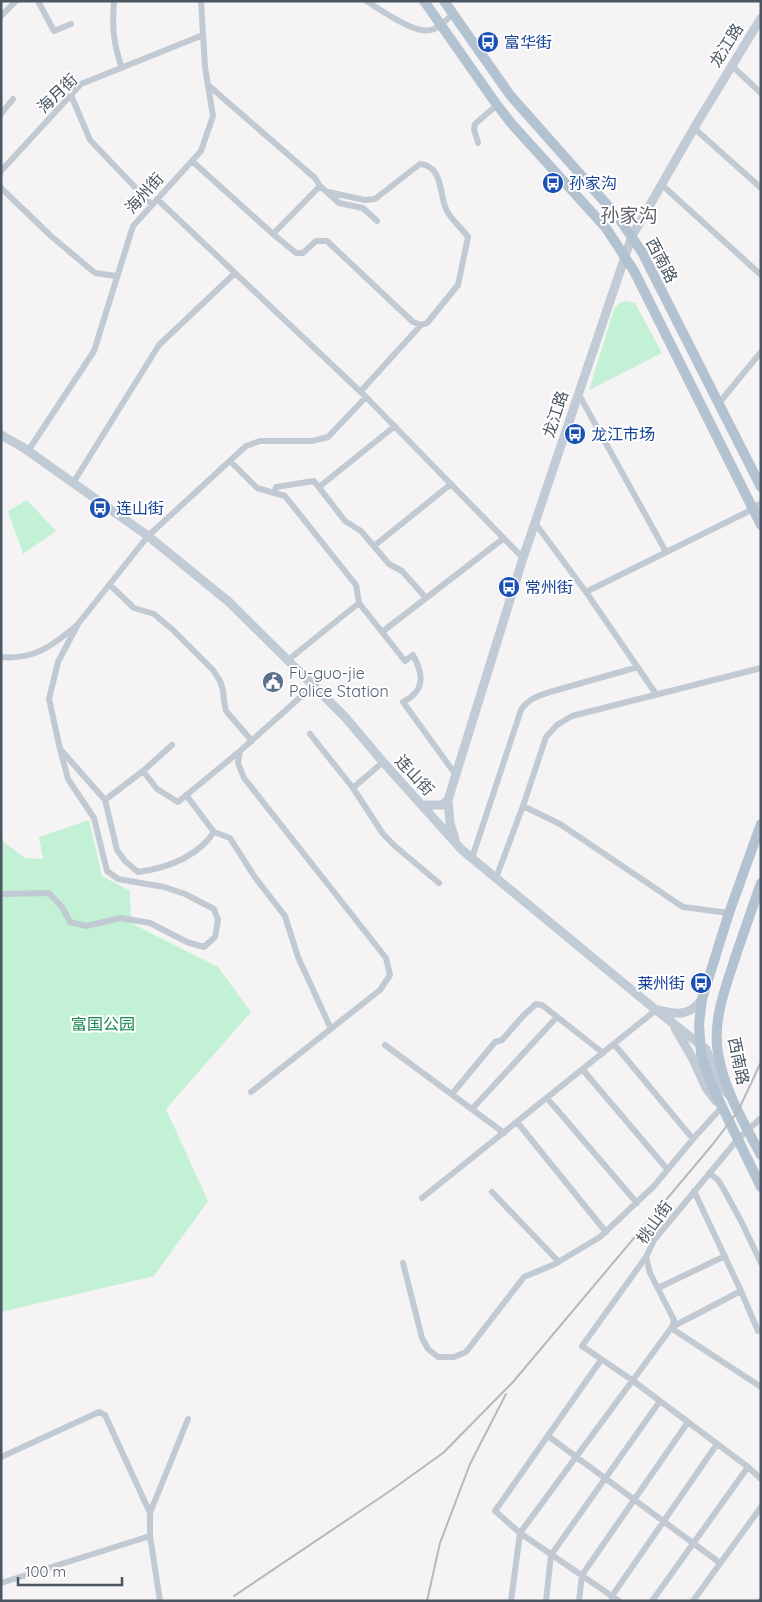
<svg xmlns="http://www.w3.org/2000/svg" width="762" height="1602" font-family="Quicksand,'Noto Sans SC',sans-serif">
	<rect width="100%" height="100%" fill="#f5f3f3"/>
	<path fill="#c3f1d5" d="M626,301L635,303L662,353L589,390L614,309L619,303Z
		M27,500L56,531L23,554L8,511Z
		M89,820L102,876L130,891L131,923L218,967L251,1012L166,1109L208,1201L154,1276L1,1312V835L4,842L25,858L43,859L39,837Z"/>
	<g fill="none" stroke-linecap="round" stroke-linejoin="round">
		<path stroke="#c1cad2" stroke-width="6" d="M38,1L54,31L71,24
			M114,1C112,27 113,43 122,68
			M366,1C382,10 417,37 434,29C441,26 447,19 453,14
			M1,16L16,1
			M731,65L761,93
			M71,95L90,140L152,205
			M1,114L13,99
			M694,128L761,188
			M478,143L474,129L475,124L497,105
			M192,161L273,234L320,186L315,178L208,85
			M1,171L81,84L203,35
			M661,184L761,275
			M320,186L339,203L363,208L377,221
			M1,188L51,236L95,273L116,276
			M157,199L366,397L523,558
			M273,234L296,253H303L316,241H327L413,322L421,325L427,323L458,285L468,237C462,228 450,219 446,209C439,193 443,166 420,164L375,199L365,200L328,192
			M361,391L421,325
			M578,393L666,552
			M719,403L761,352
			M28,451L94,351L133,226L201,151L213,116L205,67L201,1
			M230,461L257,488L285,496L356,585L359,603L405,661L413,655C424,675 425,691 403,702L456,775
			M73,483L159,345L235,273
			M319,487L395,426
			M275,493L276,487L314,481L345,521L361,531L389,564L402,571L426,598
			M535,523L586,592L656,694
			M374,546L451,484
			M110,585L134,608L154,614L173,630L213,670L220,681L223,690L224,701L226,711L252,741
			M586,592L753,509
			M382,632L504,538
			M1,657C34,660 52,646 76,626
			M288,660L359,603
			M310,734L353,788L383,834L396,847L439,883
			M61,750L105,800L143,771L172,745
			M143,771L157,789L178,802L240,751
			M353,788L383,762
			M186,795L214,832L230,838L254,876L285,916L298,957L331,1029
			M105,800L117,850L125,861L138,872C167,868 197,857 214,832
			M523,806L560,824L683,907L729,913
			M472,858L521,710C528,699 538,696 550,692L638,667
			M496,878L523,806L546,737L557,725L572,716L761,668
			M1,894L49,893L62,907L70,922L86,926L121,918L150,923L187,942L204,947L215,937L218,920L214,909L185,894L164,887L118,879L107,871L94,818L68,779L60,749L49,699L58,662L78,624L148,536L246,446L260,441H312L328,437L366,397
			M614,1044L693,1139
			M385,1045L504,1133
			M583,1070L667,1169
			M251,1092L380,990L390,975L386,958L244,778L238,763L240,751L313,686
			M452,1094L495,1042L502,1040L523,1016L536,1004L542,1005L603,1053
			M547,1098L637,1203
			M472,1109L557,1017
			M517,1122L606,1232
			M709,1173L718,1180L723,1188L741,1221L761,1263
			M492,1192L559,1262
			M422,1198L656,1010
			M646,1257L582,1346L632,1380L748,1467L761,1479
			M403,1263L422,1338L428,1349L438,1357H454L466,1352L524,1277L555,1264L600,1237L654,1186L693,1139L722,1107
			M658,1288L725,1256
			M741,1291L758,1331
			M672,1327L741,1291L694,1191
			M671,1328L761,1387
			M601,1360L495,1511L520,1533L619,1601
			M548,1436L720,1563
			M1,1457L99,1412L105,1415L150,1513
			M1,1583L150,1536
			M612,1600V1596L717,1444
			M160,1601L150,1536V1513L188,1419
			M511,1601L520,1533L672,1327L674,1320L650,1273L646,1257L654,1240L738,1139L761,1118
			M546,1601L551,1555L660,1401
			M579,1601L582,1575L688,1422
			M652,1601L748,1467
			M693,1601L761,1507
			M760,1601L761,1600"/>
		<path stroke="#c1cbd6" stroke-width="9" d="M1,435L24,448L148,536L229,602L345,717L383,762L462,850L656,1010L706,1049L722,1089L732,1097
			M753,509L761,505
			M423,805H442L448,800
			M455,839L450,823L448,800L523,558L632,236L697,123L761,18
			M659,1010C678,1015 690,1016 702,999
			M675,1028L693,1059L706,1088L716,1101"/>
		<path stroke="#b3c2d1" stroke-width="10" d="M424,1L497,105L511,123L606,228L634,271L761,525
			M444,1L510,95L618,217L642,252L761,487
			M761,824L729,913L702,999L699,1024L701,1054L712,1086L761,1187
			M761,883C753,906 745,929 737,952C727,984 712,1019 718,1053C724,1090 744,1123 761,1155"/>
		<path stroke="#b5b8bd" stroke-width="2" d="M234,1596L390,1491L443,1453L513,1382L713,1144L738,1111L761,1062
			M427,1601L440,1543L470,1464L506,1394"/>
	</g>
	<defs>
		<g id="bus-disc" transform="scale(1.125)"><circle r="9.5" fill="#1a4fb4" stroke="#fff"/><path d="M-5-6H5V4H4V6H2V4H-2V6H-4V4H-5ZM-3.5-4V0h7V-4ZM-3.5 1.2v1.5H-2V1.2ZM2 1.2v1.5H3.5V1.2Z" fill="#fff"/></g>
		<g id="civic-disc" transform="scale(1.125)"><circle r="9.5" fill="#5c6f8a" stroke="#fff"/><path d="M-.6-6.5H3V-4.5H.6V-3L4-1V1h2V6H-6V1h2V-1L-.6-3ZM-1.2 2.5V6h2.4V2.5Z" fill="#fff"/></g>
	</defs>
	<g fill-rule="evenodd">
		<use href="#bus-disc" x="488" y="42"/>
		<use href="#bus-disc" x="553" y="183"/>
		<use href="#bus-disc" x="575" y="434"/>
		<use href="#bus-disc" x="100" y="508"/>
		<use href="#bus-disc" x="509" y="587"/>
		<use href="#civic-disc" x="273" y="682"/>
		<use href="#bus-disc" x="701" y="983"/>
	</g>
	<g text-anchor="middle" stroke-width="4" stroke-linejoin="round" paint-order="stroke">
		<g font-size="16" fill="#164399" stroke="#fff" text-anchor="start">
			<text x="504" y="48">富华街</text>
			<text x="569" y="189">孙家沟</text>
			<text x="591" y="440">龙江市场</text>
			<text x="116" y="514">连山街</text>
			<text x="525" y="593">常州街</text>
			<text x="685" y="989" text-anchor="end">莱州街</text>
		</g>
		<g font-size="16" fill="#4a5661" stroke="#fff">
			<text transform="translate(726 45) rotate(-58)" y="6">龙江路</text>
			<text transform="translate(57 93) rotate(-44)" y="6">海月街</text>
			<text transform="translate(144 193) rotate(-48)" y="6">海州街</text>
			<text transform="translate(662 260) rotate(62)" y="6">西南路</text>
			<text transform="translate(555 414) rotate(-72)" y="6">龙江路</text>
			<text transform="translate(415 775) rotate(47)" y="6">连山街</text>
			<text transform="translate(739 1061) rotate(78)" y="6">西南路</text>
			<text transform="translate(654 1222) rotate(-54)" y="6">桃山街</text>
		</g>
		<g font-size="16" fill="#4e5e75" stroke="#fff" text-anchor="start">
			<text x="289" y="679">Fu-guo-jie<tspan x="289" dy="18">Police Station</tspan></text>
		</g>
		<g font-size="16" fill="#17864f" stroke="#fff">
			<text x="103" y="1030">富国公园</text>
		</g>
		<g font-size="19" fill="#5f6368" stroke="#fff">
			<text x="629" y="222">孙家沟</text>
		</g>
	</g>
	<rect width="762" height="1602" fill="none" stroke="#4a5661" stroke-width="5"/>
	<path d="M18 1577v8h104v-8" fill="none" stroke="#4a5661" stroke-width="2.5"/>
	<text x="25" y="1577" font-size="15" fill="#4a5661" stroke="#ffffff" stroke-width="4" paint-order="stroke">100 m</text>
</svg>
